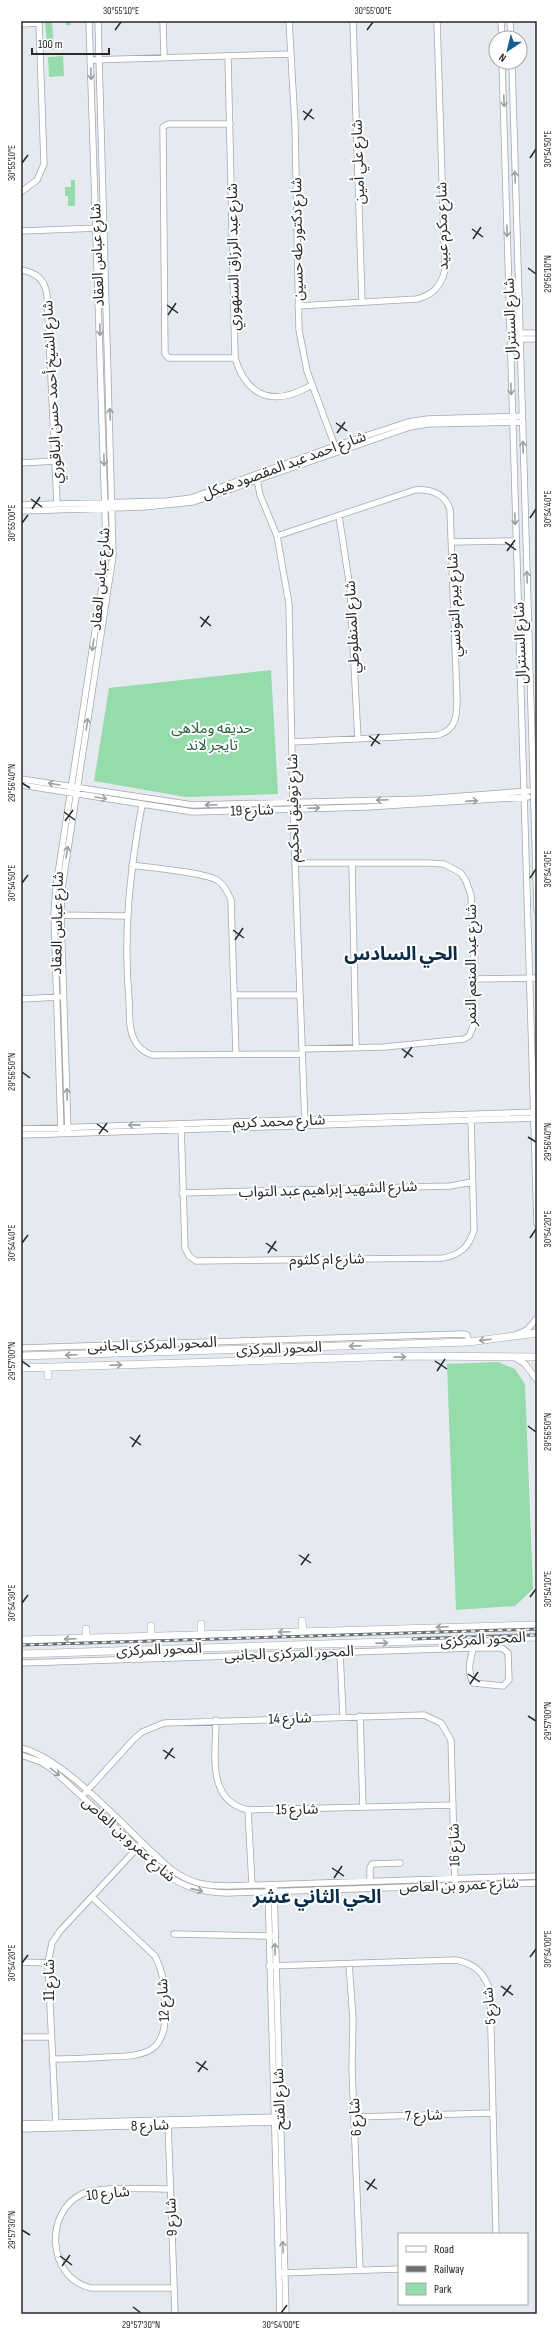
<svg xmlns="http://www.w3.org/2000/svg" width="558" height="2335" font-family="'Sofia Sans Condensed','Noto Sans Arabic',sans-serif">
	<rect width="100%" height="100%" fill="#e4eaef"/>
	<path fill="#95dbac" d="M45,21H70L71,25H66V22H52L54,49H43V46H47Z
		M63,56L64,76L49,77L48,57Z
		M71,180H75V206H68V196H65V187H71Z
		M271,670L278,794L186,797L94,781L109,688Z
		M498,1362L515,1369L525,1384L533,1589L515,1606L456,1610L447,1364Z"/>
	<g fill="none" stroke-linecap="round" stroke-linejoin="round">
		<g stroke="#a3a8ad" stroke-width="7">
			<path id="minor" d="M163,21L164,57
				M289,21L295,125L299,330L307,371L336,449
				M353,21L362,302
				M501,21L502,38
				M510,21L511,38
				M21,24L39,23
				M228,56L235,358C248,400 276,406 312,385
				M90,60L290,54
				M502,62L537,1224
				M512,62L537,910
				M230,124H168L163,127L165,354L169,358H235
				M21,192L37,180L44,164L39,21
				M21,231L99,228
				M21,270C36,272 45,280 47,295L57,504
				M298,306L417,299C433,295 441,286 445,270L437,21
				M520,333H537
				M520,339H537
				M21,463L55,461
				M257,479L260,495L277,536L289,604L293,809L305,1125
				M21,505L167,501L191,498L335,446L408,422L428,419L522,416
				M21,511L144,507L193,502L410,427L427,424L523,422
				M339,516L350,588L358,739
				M277,536L415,490C431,489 444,493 450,509L457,699C457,716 456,730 438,735L292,742
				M452,542L516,541
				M21,779L193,805L424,799L529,791
				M21,785L193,812L367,807L528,797
				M142,805C130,871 123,932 129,1000C130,1012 128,1028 134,1039C137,1047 144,1052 152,1055L302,1054
				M295,863H428L444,864L461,873L466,881L471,895L474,949L473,1027L469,1036L464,1039L385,1047L302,1049
				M352,863L356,1048
				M132,865C151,868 202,872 217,880C224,885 228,892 231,900L236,1054
				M61,915L127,916
				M473,979L537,978
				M234,995H300
				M21,999L59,997
				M181,1124L185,1248L189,1256L196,1261L443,1258C460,1255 469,1247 474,1230L471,1119
				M21,1129L537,1112
				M61,1133L54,914L56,887L102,586L106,544L89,21
				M68,1133L61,915L62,888L113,556L98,21
				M21,1135L536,1118
				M182,1193L450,1186L473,1182
				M518,1334L527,1330L537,1318
				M21,1348L463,1334L467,1335L469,1342
				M514,1357L525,1364L537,1380
				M340,1652L343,1716
				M21,1663L473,1648H502L508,1653L509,1680L503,1686L473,1683C465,1667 473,1654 475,1639
				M360,1716L363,1807
				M216,1720C216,1753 206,1801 248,1810L453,1805
				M21,1748C68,1759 132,1837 172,1870C190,1883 205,1886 227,1886L537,1876
				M21,1755L41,1762L52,1769L167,1875C187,1889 204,1892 227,1893L537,1883
				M85,1793L133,1740L142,1732L164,1723L424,1715L441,1723L451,1740L455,1881
				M248,1810L252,1885
				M370,1881V1868L372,1864L400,1863
				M268,1888L280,2314
				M274,1888L286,2314
				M174,1934L271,1936
				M21,1962L48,1963
				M349,1964L353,2019L352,2068L360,2270
				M269,1966L456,1960C475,1964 484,1972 490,1991L496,2234
				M21,2037H51
				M52,2059C70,2059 88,2058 107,2057C145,2056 167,2054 165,2009C165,1989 164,1974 155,1956L92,1897
				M355,2117L492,2113
				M168,2121L175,2314
				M21,2124L277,2117
				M56,2128L48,1963L52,1943L60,1931L140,1845
				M21,2129L277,2122
				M170,2189C150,2189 99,2186 82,2194C44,2212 47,2278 91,2288H174
				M281,2273L399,2269"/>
		</g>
		<g stroke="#a3a8ad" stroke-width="8">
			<path id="major" d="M21,1356L469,1342L537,1333
				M48,1367V1376
				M21,1368L404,1356L537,1357
				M302,1621L303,1631
				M201,1624V1635
				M151,1626V1636
				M86,1629V1638
				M21,1640L537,1625
				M21,1654L537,1637"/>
		</g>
		<use href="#minor" stroke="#fff" stroke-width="5.5"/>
		<use href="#major" stroke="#fff" stroke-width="7"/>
		<g stroke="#6b6f72" stroke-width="3">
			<path id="rail" d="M413,1639L537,1635
				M21,1645L537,1629"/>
		</g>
		<use href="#rail" stroke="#fff" stroke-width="1.5" stroke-dasharray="4.5" stroke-linecap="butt"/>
	</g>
	<defs><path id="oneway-shaft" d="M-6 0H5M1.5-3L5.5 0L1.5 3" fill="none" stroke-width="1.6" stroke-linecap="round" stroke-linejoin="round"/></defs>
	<g stroke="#9e9fa0">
		<use href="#oneway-shaft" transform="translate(91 74) rotate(88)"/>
		<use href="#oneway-shaft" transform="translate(504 101) rotate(88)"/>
		<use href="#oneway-shaft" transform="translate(515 177) rotate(-92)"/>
		<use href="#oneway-shaft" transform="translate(507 231) rotate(88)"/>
		<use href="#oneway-shaft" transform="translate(100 330) rotate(88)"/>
		<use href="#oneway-shaft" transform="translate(511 389) rotate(88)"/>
		<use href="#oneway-shaft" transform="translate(110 414) rotate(-92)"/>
		<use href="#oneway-shaft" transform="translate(523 447) rotate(-92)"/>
		<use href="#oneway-shaft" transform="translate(104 460) rotate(89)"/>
		<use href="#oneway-shaft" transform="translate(515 519) rotate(88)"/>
		<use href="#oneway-shaft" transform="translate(527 577) rotate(-92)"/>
		<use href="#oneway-shaft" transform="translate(93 645) rotate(99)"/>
		<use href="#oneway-shaft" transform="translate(87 724) rotate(-82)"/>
		<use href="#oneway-shaft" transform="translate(54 784) rotate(-171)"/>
		<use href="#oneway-shaft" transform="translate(101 798) rotate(9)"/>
		<use href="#oneway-shaft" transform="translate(382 800) rotate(178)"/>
		<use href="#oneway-shaft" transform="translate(472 801) rotate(-4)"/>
		<use href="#oneway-shaft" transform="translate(211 805) rotate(180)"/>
		<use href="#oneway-shaft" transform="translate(314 808) rotate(-2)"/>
		<use href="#oneway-shaft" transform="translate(67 852) rotate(-80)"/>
		<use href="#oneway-shaft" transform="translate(67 1094) rotate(-92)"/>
		<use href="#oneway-shaft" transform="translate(134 1125) rotate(179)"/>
		<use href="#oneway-shaft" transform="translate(485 1340) rotate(173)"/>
		<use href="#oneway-shaft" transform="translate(355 1346) rotate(178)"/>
		<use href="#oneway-shaft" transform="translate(71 1355) rotate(178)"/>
		<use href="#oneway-shaft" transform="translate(400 1357) rotate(-1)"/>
		<use href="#oneway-shaft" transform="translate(116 1365) rotate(-2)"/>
		<use href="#oneway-shaft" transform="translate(442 1627) rotate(178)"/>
		<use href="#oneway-shaft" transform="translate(284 1632) rotate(178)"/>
		<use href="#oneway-shaft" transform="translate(70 1639) rotate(178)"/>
		<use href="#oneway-shaft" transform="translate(382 1643) rotate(-1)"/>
		<use href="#oneway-shaft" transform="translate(55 1772) rotate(40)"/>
		<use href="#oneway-shaft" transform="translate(197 1890) rotate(13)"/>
		<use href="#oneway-shaft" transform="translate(275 1949) rotate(-91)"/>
		<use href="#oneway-shaft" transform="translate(283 2247) rotate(-93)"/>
	</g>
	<path fill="none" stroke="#27292b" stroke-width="1.5" d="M115,30L121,22M367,30L373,22M303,111L314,119M304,120L312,109M530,158L536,149M22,163L28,155M472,229L483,237M473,239L481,227M528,268L536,274M167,305L178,313M168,315L176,303M336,423L347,431M337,433L345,422M31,499L42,507M32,509L40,497M530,518L536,509M22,523L28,515M505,542L516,550M507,551L515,540M200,617L211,626M201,627L209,616M369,736L380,744M371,746L379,734M22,783L30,788M64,812L75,820M65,821L73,810M530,878L536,869M22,883L28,875M233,930L244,938M235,940L243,928M402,1049L413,1057M404,1058L412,1047M22,1072L30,1078M97,1124L108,1132M99,1134L107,1123M528,1137L536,1142M530,1238L536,1229M22,1243L28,1235M266,1243L277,1251M268,1253L276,1241M22,1361L30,1367M435,1361L447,1369M437,1371L445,1359M528,1426L536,1432M130,1437L141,1445M132,1447L140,1435M299,1555L311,1563M301,1565L309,1554M530,1597L536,1589M22,1603L28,1595M468,1674L480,1682M470,1684L478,1672M528,1716L536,1721M163,1750L175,1758M165,1759L173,1748M332,1868L344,1876M334,1878L342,1866M530,1957L536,1949M22,1963L28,1955M501,1986L513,1995M503,1996L511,1985M196,2062L208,2070M198,2072L206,2061M365,2181L377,2189M367,2190L375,2179M22,2230L30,2235M60,2256L72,2265M62,2266L70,2255M133,2307L141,2313M281,2313L287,2305"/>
	<g text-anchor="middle" stroke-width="4" stroke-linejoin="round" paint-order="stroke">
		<g font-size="15" fill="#27292b" stroke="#fff">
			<text transform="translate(358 162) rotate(-92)" y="5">شارع علي أمين</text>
			<text transform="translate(442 226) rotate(-91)" y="5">شارع مكرم عبيد</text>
			<text transform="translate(297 239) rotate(-91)" y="5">شارع دكتور طه حسين</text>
			<text transform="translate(97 255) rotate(-92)" y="5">شارع عباس العقاد</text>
			<text transform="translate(233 257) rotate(-91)" y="5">شارع عبد الرزاق السنهوري</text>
			<text transform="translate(510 319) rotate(-92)" y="5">شارع السنترال</text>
			<text transform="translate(52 392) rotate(-93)" y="5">شارع الشيخ أحمد حسن الباقوري</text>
			<text transform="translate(284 465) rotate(-20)" y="5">شارع احمد عبد المقصود هيكل</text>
			<text transform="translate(100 579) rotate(-85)" y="5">شارع عباس العقاد</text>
			<text transform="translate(454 605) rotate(-92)" y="5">شارع بيرم التونسي</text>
			<text transform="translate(352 627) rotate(-93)" y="5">شارع المنفلوطي</text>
			<text transform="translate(520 643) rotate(-92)" y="5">شارع السنترال</text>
			<text transform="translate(293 808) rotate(-91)" y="5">شارع توفيق الحكيم</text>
			<text transform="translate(252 810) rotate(-2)" y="5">شارع 19</text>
			<text transform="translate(57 923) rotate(-89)" y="5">شارع عباس العقاد</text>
			<text transform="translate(471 965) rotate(-90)" y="5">شارع عبد المنعم النمر</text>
			<text transform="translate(279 1121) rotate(-2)" y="5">شارع محمد كريم</text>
			<text transform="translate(328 1189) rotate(-2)" y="5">شارع الشهيد إبراهيم عبد التواب</text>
			<text transform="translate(327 1259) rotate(-1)" y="5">شارع ام كلثوم</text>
			<text transform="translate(152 1344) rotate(-2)" y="5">المحور المركزى الجانبى</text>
			<text transform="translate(279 1348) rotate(-2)" y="5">المحور المركزى</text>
			<text transform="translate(483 1639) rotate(-3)" y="5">المحور المركزى</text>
			<text transform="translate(159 1649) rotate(-2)" y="5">المحور المركزى</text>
			<text transform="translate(289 1653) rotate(-2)" y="5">المحور المركزى الجانبى</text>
			<text transform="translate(290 1718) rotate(-2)" y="5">شارع 14</text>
			<text transform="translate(297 1809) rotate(-1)" y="5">شارع 15</text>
			<text transform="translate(129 1839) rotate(42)" y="5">شارع عمرو بن العاص</text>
			<text transform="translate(454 1845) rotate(-91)" y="5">شارع 16</text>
			<text transform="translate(459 1885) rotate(-2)" y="5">شارع عمرو بن العاص</text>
			<text transform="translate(49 1980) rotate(-90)" y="5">شارع 11</text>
			<text transform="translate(163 2000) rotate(-93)" y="5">شارع 12</text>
			<text transform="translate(489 2006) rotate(-95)" y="5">شارع 5</text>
			<text transform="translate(279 2099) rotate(-92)" y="5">شارع الفتح</text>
			<text transform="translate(424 2115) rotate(-2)" y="5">شارع 7</text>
			<text transform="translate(355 2117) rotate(-93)" y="5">شارع 6</text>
			<text transform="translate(150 2125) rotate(-2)" y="5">شارع 8</text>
			<text transform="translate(108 2193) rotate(-6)" y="5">شارع 10</text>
			<text transform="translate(171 2217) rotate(-92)" y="5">شارع 9</text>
		</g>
		<g font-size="15" fill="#22613c" stroke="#fff">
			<text x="212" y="733">حديقه وملاهى<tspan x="212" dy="17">تايجر لاند</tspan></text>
		</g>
		<g font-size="19" font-weight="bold" fill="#0a2c45" stroke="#fff">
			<text x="401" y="960">الحي السادس</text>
			<text x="317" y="1903">الحي الثاني عشر</text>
		</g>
	</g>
	<rect width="558" height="2335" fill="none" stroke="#ffffff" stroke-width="44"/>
	<rect x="398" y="2233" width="130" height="72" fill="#ffffff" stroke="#a9a9aa"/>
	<rect x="406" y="2246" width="20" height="6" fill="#ffffff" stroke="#a9a9aa"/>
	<text x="434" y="2253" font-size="12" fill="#27292b">Road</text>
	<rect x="406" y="2266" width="20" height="6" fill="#6b6f72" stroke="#a9a9aa"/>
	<text x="434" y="2273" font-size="12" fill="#27292b">Railway</text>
	<rect x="406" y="2283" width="20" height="12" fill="#95dbac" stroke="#a9a9aa"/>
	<text x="434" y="2293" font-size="12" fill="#27292b">Park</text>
	<g transform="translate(508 50) rotate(215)"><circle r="19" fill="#ffffff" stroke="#a9a9aa"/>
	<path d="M0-3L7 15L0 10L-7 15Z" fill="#125d90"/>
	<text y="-6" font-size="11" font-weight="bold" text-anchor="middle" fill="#27292b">N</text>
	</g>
	<path d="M32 48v6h77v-6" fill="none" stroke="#27292b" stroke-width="2"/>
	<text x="38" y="48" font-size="12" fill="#27292b" stroke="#ffffff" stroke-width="3" paint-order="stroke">100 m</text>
	<rect x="22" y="22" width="514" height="2291" fill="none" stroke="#27292b" stroke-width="1.5"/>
	<g font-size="10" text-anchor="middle" fill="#27292b">
		<text x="121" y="14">30°55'10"E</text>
		<text x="373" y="14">30°55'00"E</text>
		<text transform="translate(547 149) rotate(-90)" y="4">30°54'50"E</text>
		<text transform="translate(11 163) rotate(-90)" y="4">30°55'10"E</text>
		<text transform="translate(547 274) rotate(-90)" y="4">29°56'10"N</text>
		<text transform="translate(547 509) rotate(-90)" y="4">30°54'40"E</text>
		<text transform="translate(11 523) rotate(-90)" y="4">30°55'00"E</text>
		<text transform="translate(11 783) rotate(-90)" y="4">29°56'40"N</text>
		<text transform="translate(547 869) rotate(-90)" y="4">30°54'30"E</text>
		<text transform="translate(11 883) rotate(-90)" y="4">30°54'50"E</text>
		<text transform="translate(11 1072) rotate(-90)" y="4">29°56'50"N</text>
		<text transform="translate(547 1142) rotate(-90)" y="4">29°56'40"N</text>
		<text transform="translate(547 1229) rotate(-90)" y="4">30°54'20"E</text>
		<text transform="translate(11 1243) rotate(-90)" y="4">30°54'40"E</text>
		<text transform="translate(11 1361) rotate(-90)" y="4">29°57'00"N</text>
		<text transform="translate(547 1432) rotate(-90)" y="4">29°56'50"N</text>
		<text transform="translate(547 1589) rotate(-90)" y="4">30°54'10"E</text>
		<text transform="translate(11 1603) rotate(-90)" y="4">30°54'30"E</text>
		<text transform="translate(547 1721) rotate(-90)" y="4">29°57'00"N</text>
		<text transform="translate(547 1949) rotate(-90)" y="4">30°54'00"E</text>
		<text transform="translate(11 1963) rotate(-90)" y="4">30°54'20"E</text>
		<text transform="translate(11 2230) rotate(-90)" y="4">29°57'30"N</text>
		<text x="141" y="2328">29°57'30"N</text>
		<text x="281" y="2328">30°54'00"E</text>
	</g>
</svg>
